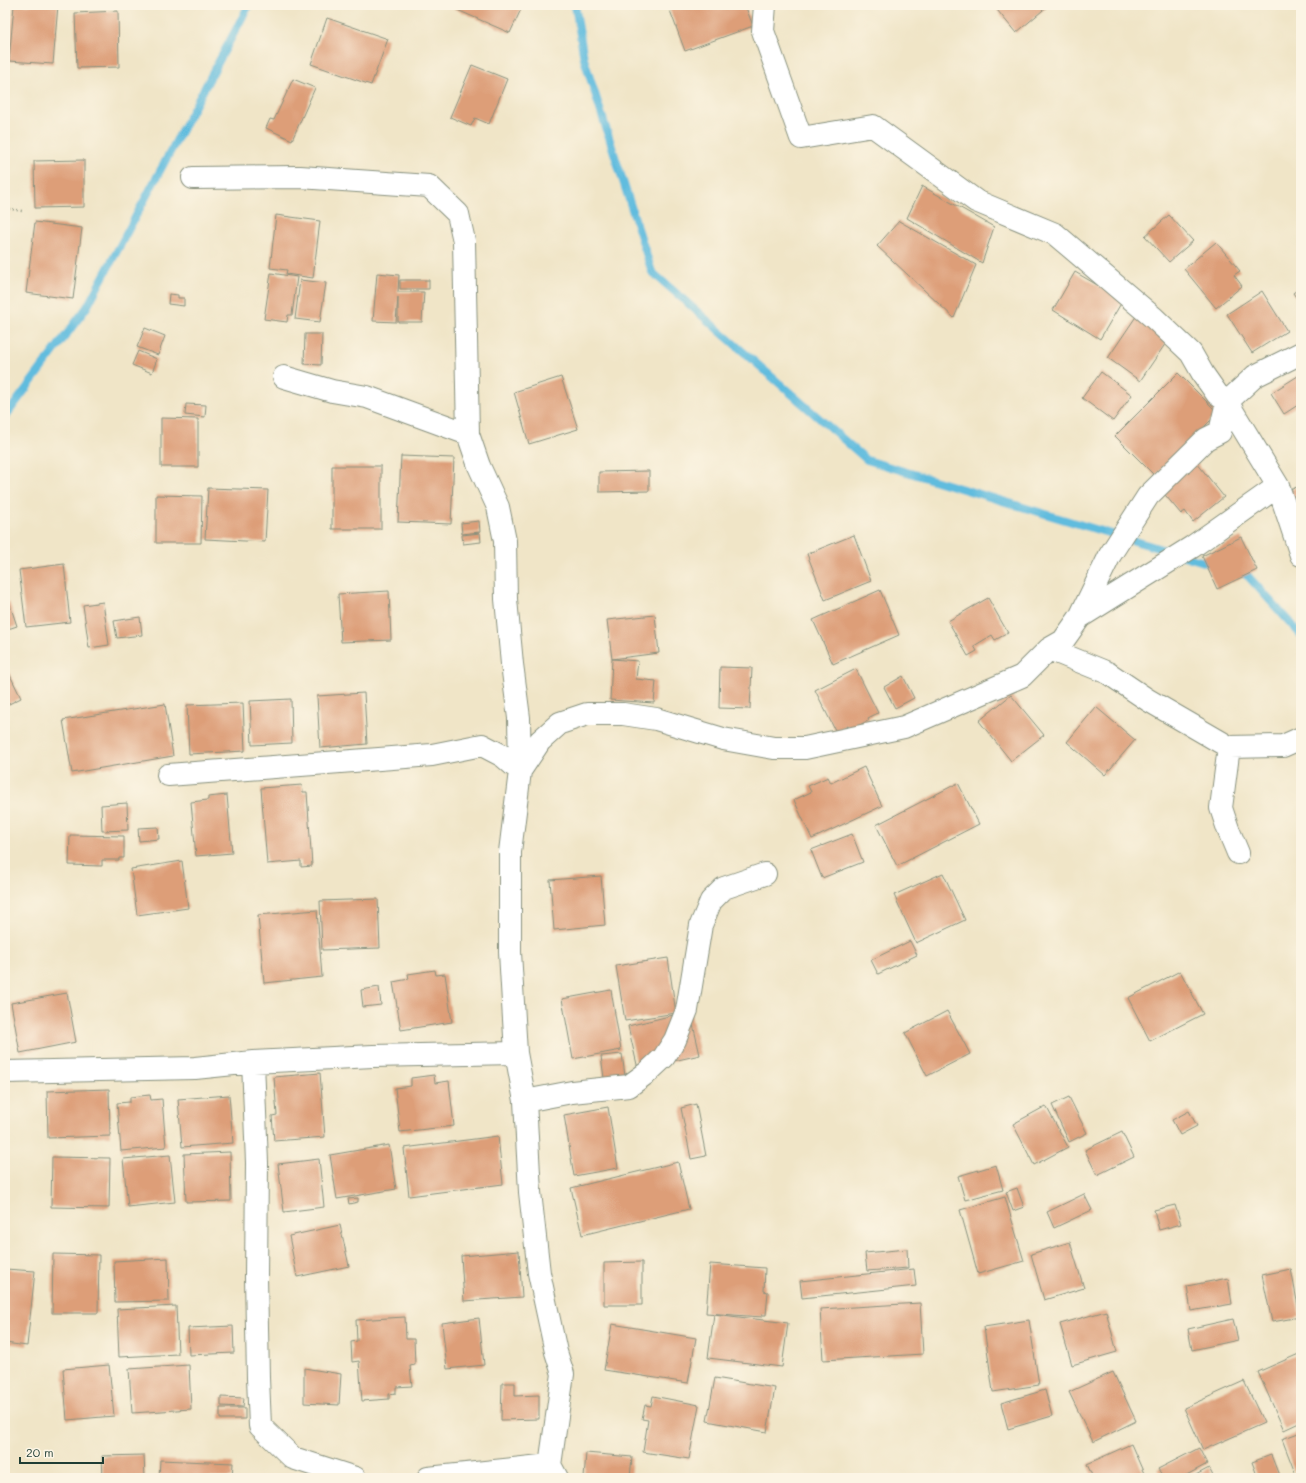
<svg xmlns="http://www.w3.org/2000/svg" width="1306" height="1483" font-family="Mali,sans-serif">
	<rect width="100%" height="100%" fill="#fcf5e5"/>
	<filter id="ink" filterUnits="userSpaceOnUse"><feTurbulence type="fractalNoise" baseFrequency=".025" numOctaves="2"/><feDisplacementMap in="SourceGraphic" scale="8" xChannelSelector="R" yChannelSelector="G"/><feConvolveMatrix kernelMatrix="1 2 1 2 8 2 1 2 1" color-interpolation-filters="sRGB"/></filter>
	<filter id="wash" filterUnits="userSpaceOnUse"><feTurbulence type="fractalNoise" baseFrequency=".012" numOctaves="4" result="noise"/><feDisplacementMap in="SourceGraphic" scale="16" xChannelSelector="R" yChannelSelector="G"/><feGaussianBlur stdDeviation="0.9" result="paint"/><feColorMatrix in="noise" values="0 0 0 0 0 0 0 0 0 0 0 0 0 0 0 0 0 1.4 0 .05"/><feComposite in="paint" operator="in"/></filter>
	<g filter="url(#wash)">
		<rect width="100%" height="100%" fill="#f0e5c7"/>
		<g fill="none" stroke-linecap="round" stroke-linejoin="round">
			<path stroke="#61bcde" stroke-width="8" d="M575,5L584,59L652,272L867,460L1214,565
				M5,417L87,307L249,5
				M1237,572L1247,575L1301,635"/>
		</g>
		<g id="blocks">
			<path fill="#dd9e78" d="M14,5H58L53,64L9,61Z
				M446,5H523L510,33Z
				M668,5H745L753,26L685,51Z
				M993,5H1049L1016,33Z
				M118,11L119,67L77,68L75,13Z
				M327,18L388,39L371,85L311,64Z
				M472,65L507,79L489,124L475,118L471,126L450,117Z
				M293,79L315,88L292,140L266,128L270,119L274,120Z
				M84,160V207L35,208L34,161Z
				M922,186L994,227L982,263L907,218Z
				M276,215L320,221L313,278L286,274L287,270L270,268Z
				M1169,215L1193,241L1169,262L1145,236Z
				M899,221L976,265L954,318L877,246Z
				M35,222L82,228L73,299L26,293Z
				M1216,242L1240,271L1234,275L1242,286L1216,308L1184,269Z
				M1075,272L1123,300L1100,339L1053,310Z
				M271,273L297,277L292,315H288L287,322L264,319Z
				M377,273L399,275L398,292H424L422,322H398V297L396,322L373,321Z
				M300,280L326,283L320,322L295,319Z
				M400,280H429V289H400Z
				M1301,287V304L1293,293Z
				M1262,291L1287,331L1252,353L1227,314Z
				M169,294L178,295V298H184V306L168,304Z
				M1137,315L1170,337L1140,381L1108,358Z
				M145,328L165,336L158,355L137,347Z
				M305,334H322L321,365L304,364Z
				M138,351L157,359L152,373L132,365Z
				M1101,372L1132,395L1113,421L1082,398Z
				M1178,373L1218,413L1155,476L1115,436Z
				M1301,374V403L1284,414L1271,393Z
				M561,377L578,429L529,444L514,392Z
				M186,404L206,405L205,417L185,415Z
				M161,418L198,419V467H161Z
				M401,456L454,458L451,524L398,522Z
				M1197,463L1224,497L1193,522L1185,511L1181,514L1161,490Z
				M332,466H381V529H332Z
				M649,471V491L599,492V472Z
				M1301,485V518L1288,491Z
				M208,488L268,490L265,542L205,539Z
				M156,495L202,496L201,543H156Z
				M479,521L480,532L462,534L461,523Z
				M480,533L481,542L463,544L462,535Z
				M854,535L871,581L825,600L807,554Z
				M1241,537L1257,570L1217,589L1202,556Z
				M64,564L70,622L26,627L19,570Z
				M880,590L899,635L833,664L813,620Z
				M389,591L391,640L341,642L338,594Z
				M988,598L1008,633L995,640L992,635L974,646L977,651L968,656L948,621Z
				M9,602L17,626L5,630V604Z
				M103,602L109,645L89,648L83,605Z
				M655,615L659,653L612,659L638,661L636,679L656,681L654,703L610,700L612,659L607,620Z
				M140,617L142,635L117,638L114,621Z
				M720,667L752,668L750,709L719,708Z
				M856,669L878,713L868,718L869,720L850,730L848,726L836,732L815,690Z
				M8,671L21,698L5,706V673Z
				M903,676L914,698L895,708L884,687Z
				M364,693L367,744L320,748L317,696Z
				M1011,695L1044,735L1011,761L979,721Z
				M291,699L292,743L252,745L250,701Z
				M243,703L245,751L189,754L187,705Z
				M165,704L173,756L72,773L63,720Z
				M1096,707L1135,740L1105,775L1067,742Z
				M864,767L882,806L812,839L794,800L811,792L808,786L828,777L831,783Z
				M958,783L979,824L897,866L876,825Z
				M302,785L303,792H307L312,866L301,867V861L267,864L261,788Z
				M227,795L232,853L196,856L191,802L208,800V797Z
				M127,803L128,830L102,831L101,805Z
				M158,827L159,839L139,841L138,828Z
				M852,834L863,862L822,878L811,850Z
				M70,835L124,836V858H119V860H102V866L69,865Z
				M182,861L188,908L137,915L131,869Z
				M943,873L965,920L916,943L894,895Z
				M601,876L605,925L554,930L550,880Z
				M378,899L380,948L322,950L320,901Z
				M317,910L322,977L264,983L258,915Z
				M910,941L917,955L878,974L871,960Z
				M668,958L676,1013L625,1021L616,966Z
				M435,970L436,975L445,974L452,1022L401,1030L393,982L409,979L408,974Z
				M1180,971L1203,1014L1150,1041L1128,998Z
				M379,987L381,1005L363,1007L361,990Z
				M611,990L621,1050L573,1059L562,999Z
				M67,993L76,1042L20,1053L11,1003Z
				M690,1011L700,1055L638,1069L628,1026Z
				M947,1011L970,1054L927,1076L905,1033Z
				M622,1054L625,1076L604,1078L601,1056Z
				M320,1073L325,1137L274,1141L272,1116L277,1115L274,1077Z
				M434,1075L435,1083L449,1081L454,1126L400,1132L395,1088L411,1086V1078Z
				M109,1089L110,1136L48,1138L47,1091Z
				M150,1095L151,1100L162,1099L166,1147L121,1151L117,1103L130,1102V1097Z
				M229,1095L233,1143L182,1147L178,1099Z
				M1069,1097L1087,1133L1069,1142L1052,1105Z
				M696,1104L706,1156L691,1159L681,1108Z
				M1046,1106L1068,1147L1034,1165L1013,1124Z
				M608,1107L618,1168L574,1176L564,1115Z
				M1189,1111L1197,1126L1180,1135L1172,1120Z
				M1122,1132L1134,1157L1097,1175L1085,1150Z
				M498,1136L503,1184L409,1196L404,1148Z
				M389,1145L396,1189L337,1199L330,1155Z
				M230,1152L231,1201L186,1202L184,1154Z
				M170,1155L175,1202L128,1207L123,1159Z
				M52,1157L110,1158L109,1208L51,1207Z
				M319,1159L324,1207L284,1212L278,1164Z
				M678,1162L689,1209L582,1235L571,1188Z
				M996,1165L1003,1190L965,1200L958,1176Z
				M1017,1188L1024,1207L1013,1211L1006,1192Z
				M1084,1194L1092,1210L1054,1228L1047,1212Z
				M1005,1197L1024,1261L978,1274L960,1210Z
				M358,1198V1202L349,1204L348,1199Z
				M1175,1205L1181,1224L1159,1230L1154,1210Z
				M340,1225L349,1266L297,1277L289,1236Z
				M1070,1242L1084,1288L1044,1300L1031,1254Z
				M907,1249L908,1268L867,1271L865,1253Z
				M519,1251L522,1297L464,1301L461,1256Z
				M53,1254L99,1255L98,1313H52Z
				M168,1258L169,1301L115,1302L114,1261Z
				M642,1262V1305H604V1263Z
				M710,1264L765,1268L764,1291L768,1292L766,1315H762V1317L706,1313Z
				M5,1269L35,1271L27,1346L5,1343Z
				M914,1269L916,1286L802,1298L800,1281Z
				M1291,1269L1300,1317L1272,1322L1262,1275Z
				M1228,1278L1232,1304L1191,1311L1187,1286Z
				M920,1303L923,1354L823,1360L820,1309Z
				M176,1306L178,1354L119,1357L117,1309Z
				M1106,1311L1117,1352L1072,1365L1060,1324Z
				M714,1314L788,1323L782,1367L708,1358Z
				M405,1317L406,1339H414L415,1365L410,1366L412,1386L396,1387V1393L389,1394V1399L362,1401L359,1361L352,1362L351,1342L357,1341L356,1320Z
				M479,1318L484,1365L447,1369L442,1323Z
				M1233,1319L1238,1340L1192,1350L1188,1329Z
				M1029,1320L1039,1385L993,1392L984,1327Z
				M612,1324L696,1338L688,1383L604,1370Z
				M233,1326L234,1353L189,1355L188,1328Z
				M1301,1353V1422L1284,1430L1258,1372Z
				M109,1365L114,1416L67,1420L63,1369Z
				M189,1365L191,1409L132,1413L129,1369Z
				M304,1368L341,1374L339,1405L304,1403Z
				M1113,1372L1136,1421L1093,1442L1069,1392Z
				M715,1378L775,1388L767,1432L707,1421Z
				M1244,1381L1264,1423L1203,1450L1184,1408Z
				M502,1383H515V1396L539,1395V1419L501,1420Z
				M1045,1390L1052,1416L1008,1429L1001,1403Z
				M653,1396L699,1405L689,1459L643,1452L648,1420L642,1419L645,1405L651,1406Z
				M221,1397L244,1398L243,1407L221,1406Z
				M220,1408H245V1419H220Z
				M1301,1432V1478H1297L1282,1439Z
				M1131,1444L1146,1478H1093L1087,1464Z
				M1199,1448L1207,1464L1181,1478H1164L1158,1469Z
				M586,1453L632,1457L630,1478H584Z
				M144,1455L145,1478H103L102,1456Z
				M1271,1455L1280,1478H1258L1252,1462Z
				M160,1460L233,1463L232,1478H159Z
				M1209,1468L1214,1478H1190Z"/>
		</g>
	</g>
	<g filter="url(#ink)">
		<use href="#blocks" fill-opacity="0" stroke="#88917e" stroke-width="1"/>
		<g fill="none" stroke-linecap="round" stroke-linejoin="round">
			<g stroke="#88917e" stroke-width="24">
				<path id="street" d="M765,5L763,31L801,138L873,126L976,201L1055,234L1154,318L1191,353L1203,374L1217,394L1227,402L1278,486L1301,555
					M193,178L300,177L429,186L458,214L464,241L468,434L479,466L498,507L505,541L506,599L512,664L519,718L520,771L510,852V952L516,1053L525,1101L530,1192L539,1273L556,1352L563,1374L550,1465L557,1478
					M284,377L332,391L367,397L468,434
					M1080,617L1192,547L1278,486
					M1049,649L1108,673L1148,700L1229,747L1283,746L1301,738
					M1229,747L1221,808L1228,829L1238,853
					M520,771L540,741L560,723L587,714H623L656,719L723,739L774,748H805L904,727L1022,676L1049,649L1063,641L1080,617L1110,555L1148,496L1206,439L1220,432L1227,402L1255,376L1301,353
					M168,775L432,755L482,745L503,756L520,771
					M253,1062L257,1163L256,1277L258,1378L260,1426L293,1458L355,1478
					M5,1072L195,1068L253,1062L373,1056L516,1053
					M525,1101L572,1092L629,1086L648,1072L664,1057L675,1040L687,1010L701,925L711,901L724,888L765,874
					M428,1478L550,1465"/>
			</g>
			<path stroke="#88917e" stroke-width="2.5" stroke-dasharray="1 3" stroke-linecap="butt" d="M5,208L22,211"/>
			<use href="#street" stroke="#fff" stroke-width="22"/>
		</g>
	</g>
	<rect width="1306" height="1483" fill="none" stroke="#fcf5e5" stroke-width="20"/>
	<path d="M20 1457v6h83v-6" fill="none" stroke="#1f3d34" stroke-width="2"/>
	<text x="26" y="1457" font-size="12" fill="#1f3d34" stroke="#fcf5e5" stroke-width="3" paint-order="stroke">20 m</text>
</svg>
